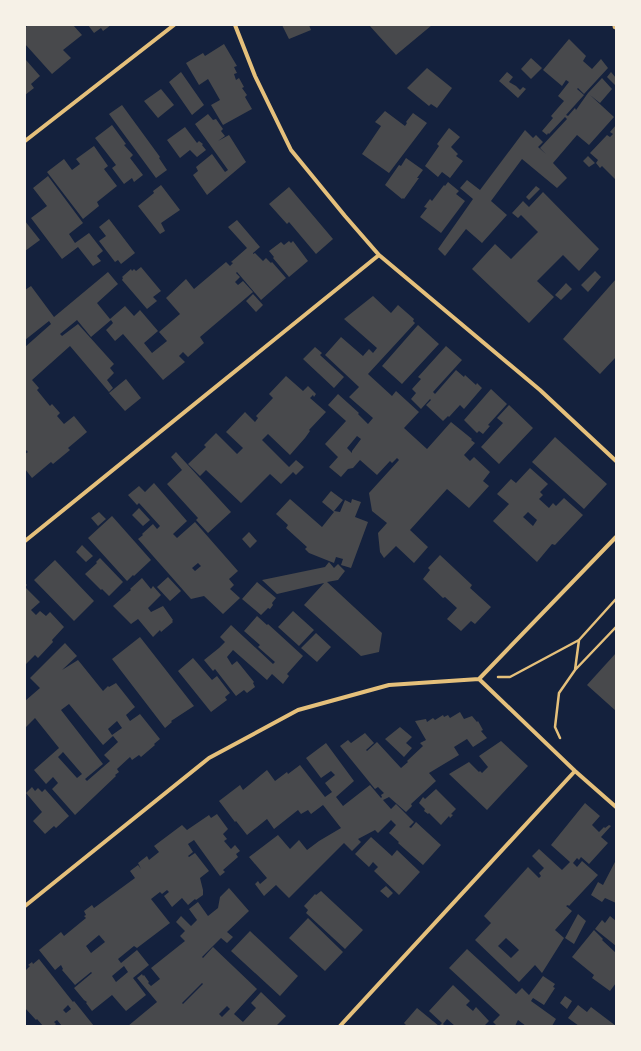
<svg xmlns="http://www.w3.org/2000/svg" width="641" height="1051" font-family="'Public Sans',sans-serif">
	<rect width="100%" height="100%" fill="#14213d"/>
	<path fill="#48494c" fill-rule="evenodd" d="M28,25H73L82,35L63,50L71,58L52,74L25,44V28Z
		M88,25H111L103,31L101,28L94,33Z
		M282,25H309L311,30L289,39Z
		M369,25H432L396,55Z
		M569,39L586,56L583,61L592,69L601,59L608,68L584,94L578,88L577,89L584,95L566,115L568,116L575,108L576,110L588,93L602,78L612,89L600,103L590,95L614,117L589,145L577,135L553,163L567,178L557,188L522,159L491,201L507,215L482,243L466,229L445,256L438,249L473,199L460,188L467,180L480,190L525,130L533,138L536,135L543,142L538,147L546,154L540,148L567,119L565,117L549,134L548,133L547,135L542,131L553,118L551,116L564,101L558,96L569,82L566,80L562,86L543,70Z
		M224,44L237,66L234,67L237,73L234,74L236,80L239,78L244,87L242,88L247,95L245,97L252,109L223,125L211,105L220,100L208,79L199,85L186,63L203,53L205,56Z
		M531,58L542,68L531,79L521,69Z
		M26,60L40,76L31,84L34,88L25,95V61Z
		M427,68L452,88L437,108L431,104L429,106L407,88Z
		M181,72L204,105L192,115L169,82Z
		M507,72L513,77L509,82L516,86L520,90L523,87L526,89L518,98L499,81Z
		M611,72L616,78V86L607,77Z
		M161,89L174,105L158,118L144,101Z
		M122,105L160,157L159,158L167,170L156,178L109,114Z
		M385,111L405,126L407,123L406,122L413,113L427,123L389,173L362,154L381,126L375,122Z
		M208,114L213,120L216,119L223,129L221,131L225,136L218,141L229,135L246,162L207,195L193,175L198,171L196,167L212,154L225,172L228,170L195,124Z
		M112,125L126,144L124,145L133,155L130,158L143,175L134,182L132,178L124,184L112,168L116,165L95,138Z
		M616,125V180L602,166L600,168L596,163L598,160L590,153L607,135L610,137L613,134L610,132Z
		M185,127L197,143L199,141L203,144L202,145L206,150L197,157L190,150L180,158L167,140Z
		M449,128L460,137L451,147L458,154L456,156L463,161L450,178L442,172L438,177L425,166L439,146L437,144Z
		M94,146L108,166L104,169L117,186L97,202L99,206L83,219L47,172L64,159L72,170L80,164L76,159Z
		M588,156L595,163L589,167L583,161Z
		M406,158L423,170L417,178H419L404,199L403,198L402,199L385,185L399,165L401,166Z
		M48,176L83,223L69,234L75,243L89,233L103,251L97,256L101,261L93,266L78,247L62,259L31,218L47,206L33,188Z
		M448,182L459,191L456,194L465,201L441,233L420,217L427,208L424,207L430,199L432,201L444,185L445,186Z
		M161,185L180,210L161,223L165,231L160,234L138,206L154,193L153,191Z
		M536,186L540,189L529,200L526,197Z
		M289,187L333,239L316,254L289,222L287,224L269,204Z
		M543,192L599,249L579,271L563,255L537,281L554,297L529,323L472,269L495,244L511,259L538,232L521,215L518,218L512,213L523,201L529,207Z
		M109,219L135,253L121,264L118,260L115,262L99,241L106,236L99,227Z
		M237,220L260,247L253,253V254L255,253L263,261L266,258L271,263L272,262L286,278L261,300L237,272L236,273L240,277L235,282L238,285L243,281L253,292L200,337L204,343L188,357L183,352L179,356L185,362L163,380L123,334L115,341L106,330L113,323L111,320L91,337L77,320L60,334L62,336L78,324L114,364L110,368L114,373L107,380L113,388L109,392L70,346L32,380L39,388L37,390L50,406L52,404L60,413L57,416L64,424L74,416L87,432L68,448L70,450L53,464L51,462L32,478L25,469V454L28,452L25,449V347L51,324L49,321L25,340V290L31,286L54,317L108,272L118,284L97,303L110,319L125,306L134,316L140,310L158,331L144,343L152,353L167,341L159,332L180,314L166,298L186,279L194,289L226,262L230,266L233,263L231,262L247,248L228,227Z
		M25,221L40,240L25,251Z
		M289,241L291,243L293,241L308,261L289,277L273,258L274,257L269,251L281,242L284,245Z
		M141,267L161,291L153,297L157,301L147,309L122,280L123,278L122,277L131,269L132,271L134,269L136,271Z
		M595,271L601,277L588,292L581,285Z
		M616,279V357L600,374L563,339Z
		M566,283L572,289L561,300L555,295Z
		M253,294L263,305L256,312L246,301Z
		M373,296L391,313L398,305L414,319L413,321L415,323L368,374L392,396L396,391L419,412L404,428L427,449L451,422L472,439L471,440L475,443L464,455L470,461L474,457L490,472L483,481L489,486L469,508L447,489L410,530L428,547L414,563L396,546L384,558L380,552L378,533L387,523L372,511L369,493L399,460L397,458L392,463L390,461L377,475L360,460L353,468L348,469L341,477L329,467L338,457L325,444L346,421L328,405L338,394L359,413L358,414L368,424L373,418L349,397L359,387L325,355L341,337L363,356L369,349L373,353L377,348L344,319ZM357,436L361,439L352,451V453L347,448Z
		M418,325L439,344L402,384L382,366Z
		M446,346L462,360L433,392L435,394L456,370L464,377L465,375L476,385L477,383L482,388L464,409L460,405L449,417L448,416L443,421L426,405L431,400L430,399L421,409L411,399L416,393L412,389L421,379L418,377Z
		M315,347L322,353L320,355L344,377L334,388L303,359Z
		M286,376L303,391L308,386L316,394L314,397L313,395L310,398L326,412L309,430L310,431L305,438L290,455L268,434L262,440L289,467L296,460L304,467L296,475L293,472L281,484L270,474L241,503L206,470L200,476L188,464L206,447L204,445L216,433L237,454L243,448L226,432L245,412L255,422L258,418L256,416L273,398L269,394Z
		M126,379L141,398L125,411L109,393Z
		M491,389L507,404L488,425L490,426L483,434L479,431L477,433L464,420Z
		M509,405L533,428L499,464L481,447L503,423L497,418Z
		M555,437L607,484L584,509L532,462Z
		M176,452L231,512L208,533L196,520L198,518L167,484L182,470L171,457Z
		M530,468L548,484L540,492L543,495L539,499L549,508L553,503L556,506L564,498L583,515L555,545L552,544L537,562L493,521L509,504L497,494L511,479L516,483ZM528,512L537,520L533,526L523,517Z
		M154,483L187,521L173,534L177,538L195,522L238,571L229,579L234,585L230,589L240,598L223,614L204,596L191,599L138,539L143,535L142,534L153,524L157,529L160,526L139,503L137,505L128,495L139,486L145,492ZM198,563L201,566L195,571L192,568Z
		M331,491L343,500L334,511L340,512L345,500L351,503L352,499L361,502L355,517L368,522L351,568L341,565L343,559L336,557L334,563L309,553L305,549L307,547L286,528L288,525L276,514L290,499L322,527L334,512L322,502Z
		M139,508L150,520L143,526L132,515Z
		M99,512L106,519L98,526L91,518Z
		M112,516L151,560L134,576L133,575L127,581L88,538Z
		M249,532L257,541L250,548L242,539Z
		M82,545L93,556L86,562L76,552Z
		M440,555L472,585L470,588L491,607L475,624L471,621L461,631L447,619L457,608L445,597L443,598L423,579L430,570L428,568Z
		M100,558L123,582L109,596L102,589L101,590L85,574L97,563L96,562Z
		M55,560L94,601L74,621L34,580Z
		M329,562L334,568L338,564L345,571L338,580L327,582L382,633L379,652L361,656L304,605L324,583L277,594L262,580L325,567Z
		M168,577L181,591L170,601L157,587Z
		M142,578L151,589L153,586L161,595L148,608L151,612L163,606L173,620L172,621L173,622L161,632L160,630L153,637L138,619L131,624L113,606L131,590L130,589Z
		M257,582L276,598L272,603L273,605L270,609L268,608L261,615L242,599Z
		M25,583L27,585L25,587L40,602L31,610L36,615L40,611L46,616L50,612L64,627L52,640L53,642L38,658L35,655L25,665Z
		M293,611L314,630L299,646L278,627Z
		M257,616L267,625L268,624L303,656L287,674L289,676L283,684L272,674L267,680L233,650L227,657L232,665L237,661L254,682L253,683L255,687L247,693L244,690L236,696L215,669L213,671L204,660L219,648L225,642L220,637L231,625L273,664L275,662L258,647L260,645L244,631Z
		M316,633L331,647L317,662L301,648Z
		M140,637L194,706L171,721L172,722L165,728L112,659Z
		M65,643L77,656L62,670L78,660L103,691L108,686L109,687L116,683L135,707L126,715L130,721L140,714L160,739L154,744L155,745L141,757L139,755L132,760L130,757L117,769L119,772L115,775L116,776L75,815L52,789L58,783L53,777L46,784L34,770L59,748L35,718L25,728V701L40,688L30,678ZM69,704L103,745L113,736L118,742L104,755L110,761L87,781L85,779L103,764L61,710ZM117,721L122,728L112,735L108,729ZM63,752L82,774L77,778L58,757Z
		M616,653V711L587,685Z
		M193,658L212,680L217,676L230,693L225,697L227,700L211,712L178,671Z
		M460,712L464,719L472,716L477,722L478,721L483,730L481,731L487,738L473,747L467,739L454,747L459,755L429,773L436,781L411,804L412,806L406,812L389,797L383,800L391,809L396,804L414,822L409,827L411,828L416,822L441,845L423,865L398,843L399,842L389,833L396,825L391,820L378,833L375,830L358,839L361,842L352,851L344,843L289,898L276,885L264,896L255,884L258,881L260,884L267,878L249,857L278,835L290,849L299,840L307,850L319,841L341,828L323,805L311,814L308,810L301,814L298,810L274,829L267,819L247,835L236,821L235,822L219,801L240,785L243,790L267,770L275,781L287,772L288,774L300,765L325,797L332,792L325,783L335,775L331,771L321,778L306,758L326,743L354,781L336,797L343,806L370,785L381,798L382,797L381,795L384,793L378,787L375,789L340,746L348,740L351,743L365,733L374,743L366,750L367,751L377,742L401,768L408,762L407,761L423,746L420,743L426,740L415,721L426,719L427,722L433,718L435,720L443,715L444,717L448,715L450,718Z
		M400,727L412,737L406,743L412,748L404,757L385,739Z
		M501,741L528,766L487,810L449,774L469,762L479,772L480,771L482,773L488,767L479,756Z
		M32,787L35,791L38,788L42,792L45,789L69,816L56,828L54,826L45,834L33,821L42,812L26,793Z
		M436,789L456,809L451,814L453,815L450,818L449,816L441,825L429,813L428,814L424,811L425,809L419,803L423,797L425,799Z
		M585,803L600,816L592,825L599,832L604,827L605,828L609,825L611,826L601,837L608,843L589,864L581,857L579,860L577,858L573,863L577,867L582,861L598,875L569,906L568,905L566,906L572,911L555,930L564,938L542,973L535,965L519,982L475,940L491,923L484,916L528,867L539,878L541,876L539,873L544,868L532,856L539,849L562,870L570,862L551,845ZM506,938L519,950L511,958L498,946Z
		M217,814L228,829L223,834L227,839L224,841L231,849L235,845L240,851L236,854L238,857L223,870L225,872L220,876L194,840L188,844L193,852L188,856L189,857L195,853L209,871L200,878L203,890V895L196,900L195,899L188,905L182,898L172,907L164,896L169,892L167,890L162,894L160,892L151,899L170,923L137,948L134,946L118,959L121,963L137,950L149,965L133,978L146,995L126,1011L112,995L92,1011L86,1003L87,1002L84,1000L74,988L92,973L91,972L75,985L62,970L63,969L61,965L55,970L39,950L61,932L64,936L86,918L84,916L86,915L84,911L92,905L94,908L135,878L130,871L138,865L141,869L138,863L147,856L149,860L159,852L154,846L182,825L187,830L209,815L211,818ZM99,935L105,942L91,953L86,946ZM124,966L128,972L116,982L112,976Z
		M371,837L392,856L397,850L420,872L399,895L374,871L378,867L373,862L369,867L355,854Z
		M616,860V903L605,898L602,902L591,895L598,882L603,885Z
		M386,886L393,893L388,898L380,891Z
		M229,888L249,911L227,932L233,937L227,943L221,938L202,957L203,958L213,947L257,989L234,1014L243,1022L256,1008L251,1003L261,992L286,1016L276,1026H128L157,1002L137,978L142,974L143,976L144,975L149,982L148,983L151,986L160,979L151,968L185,941L180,936L185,931L176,922L181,916L191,926L197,920L189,909L198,902L208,916L218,908L220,897ZM202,983L203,984L183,1004L182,1003ZM227,1006L230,1009L222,1017L219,1014Z
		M321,891L363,930L345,949L306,913L308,910L304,906L315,894L316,895Z
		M578,914L586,921L574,944L565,938Z
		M610,916L616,921V946L595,929L602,920L605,923Z
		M308,918L343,952L325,971L289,938Z
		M594,930L603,939L602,940L616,953V983L610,991L592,978L594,975L572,957Z
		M250,931L298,976L280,996L231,951Z
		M467,949L516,994L522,988L529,995L543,976L555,984L553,987L555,988L544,1005L533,998L531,1001L556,1019L552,1026H526L518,1020L515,1026H497L493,1022L500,1015L449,968Z
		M39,959L73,1002L74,1001L94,1026H62L57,1020L54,1022L56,1024L54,1026H43L37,1019L36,1020L25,1008V971L30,966L28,965L32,962L33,964ZM68,1005L71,1009L66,1013L63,1010Z
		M453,985L470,1001L466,1005L473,1011L476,1007L489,1021L484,1026H455L447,1019L443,1024L442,1023L445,1026H407L404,1023L417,1008L439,1026L442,1023L429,1011Z
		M565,996L572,1001L567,1009L560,1003Z
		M578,1005L587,1012L591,1007L616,1026H579L568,1018Z"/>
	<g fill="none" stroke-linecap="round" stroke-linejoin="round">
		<path stroke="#e5c07b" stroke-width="2.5" d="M575,670L616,627
			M498,677H510L579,640L616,599
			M560,738L555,727L559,693L575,670L579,640"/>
		<path stroke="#e5c07b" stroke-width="4" d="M235,25L255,76L291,150L345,216L379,255L540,390L616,461
			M25,141L174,25
			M616,537L479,679L575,771L616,807
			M25,541L379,255
			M25,906L209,758L298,710L389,685L479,679
			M340,1026L575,771"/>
		<path stroke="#e5c07b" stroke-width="7" d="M616,25V26"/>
	</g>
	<rect width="641" height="1051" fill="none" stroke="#f6f1e7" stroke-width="52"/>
</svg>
